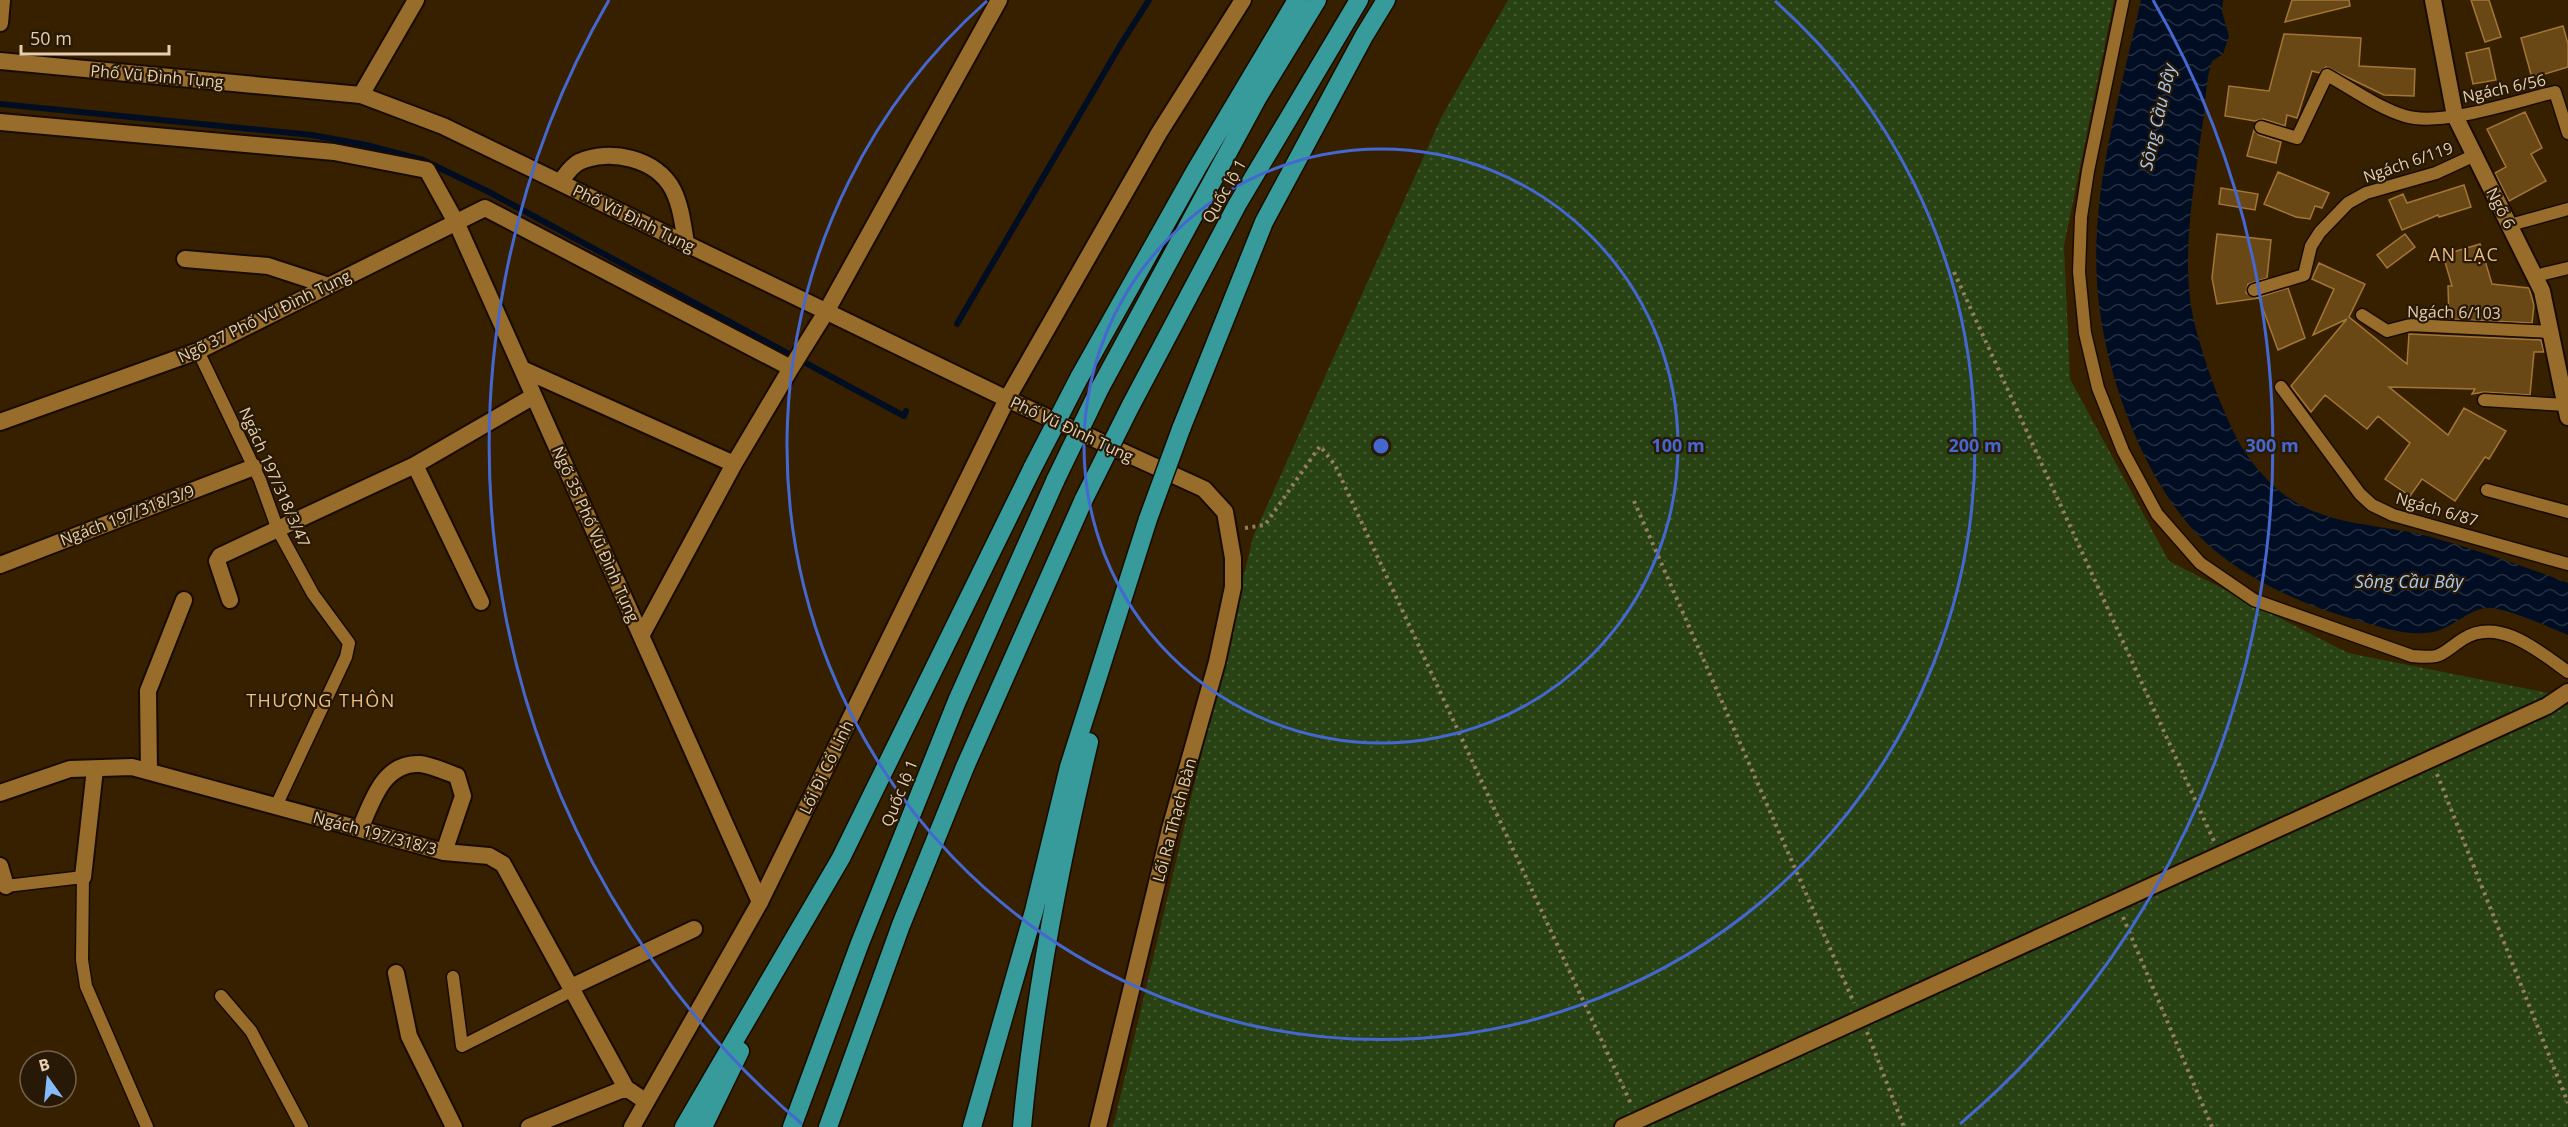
<svg xmlns="http://www.w3.org/2000/svg" width="2568" height="1127" font-family="'Open Sans',sans-serif">
	<defs>
		<pattern id="garden-dots" width="8" height="8" patternUnits="userSpaceOnUse" patternTransform="scale(1.5)"><rect width="8" height="8" fill="#284213"/><path d="M2 2h.1M6 6h.1" fill="none" stroke="#475c33" stroke-width="1.8" stroke-linecap="round"/></pattern>
		<pattern id="water-waves" width="16" height="10" patternUnits="userSpaceOnUse" patternTransform="scale(1.5)"><rect width="16" height="10" fill="#000d23"/><path d="M0 5q4-4 8 0t8 0" fill="none" stroke="#252f40"/></pattern>
	</defs>
	<rect width="100%" height="100%" fill="#362000"/>
	<path fill="url(#garden-dots)" d="M1508,0H2114L2064,246L2070,379L2169,561L2348,653L2568,697V1127H1113L1253,537L1441,118Z"/>
	<path fill="url(#water-waves)" d="M2141,0H2223L2222,12L2229,36L2223,54L2212,61C2206,79 2206,95 2204,114C2196,175 2183,237 2190,299C2194,336 2224,420 2245,452C2256,469 2274,489 2292,500C2333,527 2384,524 2431,537C2477,550 2523,566 2568,583V635C2552,628 2500,605 2485,608C2467,611 2454,626 2437,631C2411,638 2381,627 2356,620C2297,603 2230,573 2189,525C2137,464 2102,363 2097,283C2091,188 2121,92 2141,0Z"/>
	<g fill="none" stroke-linecap="round" stroke-linejoin="round">
		<path stroke="#000d23" stroke-width="6" d="M0,104L312,135L366,145L423,160L489,192L904,416L906,411
			M957,324L1121,44L1149,0"/>
	</g>
	<path fill="#6a4816" stroke="#a37636" stroke-width="1.5" d="M2292,0H2349L2350,6L2285,22Z
		M2471,0H2489L2501,37L2485,42Z
		M2563,26L2568,44V67L2532,78L2521,38Z
		M2284,34L2361,38L2359,66L2415,69L2414,96L2384,95L2326,67L2319,73L2312,71L2297,118L2287,115L2285,126L2263,119L2255,121L2225,116L2229,86L2269,91Z
		M2489,48L2496,80L2473,84L2466,53Z
		M2525,112L2542,148L2531,154L2546,181L2509,201L2495,173L2506,167L2487,129Z
		M2254,130L2259,135L2281,142L2276,163L2247,156Z
		M2278,172L2329,193L2322,208L2315,206L2310,219L2296,217L2264,204Z
		M2464,185L2471,207L2439,217L2438,215L2402,230L2389,200L2403,194L2407,203Z
		M2221,188L2258,194L2255,210L2219,204Z
		M2217,234L2271,240L2267,278L2248,284L2246,293L2256,298L2288,288L2305,338L2278,350L2259,298L2217,304L2212,278Z
		M2405,234L2415,247L2387,268L2377,255Z
		M2480,244L2492,284L2529,288L2534,305L2532,323L2449,319L2448,286H2452L2443,255Z
		M2319,263L2365,284L2349,317L2407,364L2409,334L2541,340L2544,352H2534L2530,395L2484,392L2472,394L2475,389L2389,387L2448,435L2464,408L2506,431L2489,459L2485,457L2455,501L2422,479L2410,496L2385,479L2410,443L2378,416L2367,429L2325,395L2311,412L2291,386L2347,319L2313,335L2334,289L2312,279Z"/>
	<g fill="none" stroke-linecap="round" stroke-linejoin="round">
		<g stroke="#190b00" stroke-width="15">
			<path id="service" d="M2123,0L2088,171L2081,217L2079,272L2085,333L2098,388L2123,451L2157,514L2200,563L2254,600L2412,656C2443,659 2439,655 2463,639C2499,616 2540,652 2568,672
				M2261,127L2297,138L2327,75C2351,88 2378,108 2405,116C2442,127 2516,101 2555,92L2568,133
				M2510,225L2568,209
				M2535,276L2568,268
				M2254,290L2304,275L2311,246L2320,232L2348,203L2366,193L2436,173L2475,155
				M2362,315L2387,331L2410,325L2551,332
				M198,351L260,480L278,530L313,594L349,643L346,657L276,806
				M2281,387L2360,494L2372,505L2393,515L2568,564
				M2484,400L2566,405
				M2487,490L2568,512
				M6,886L83,877L82,960L86,986L147,1127
				M453,977L462,1046L573,990
				M221,996L251,1031L302,1127"/>
		</g>
		<g stroke="#190b00" stroke-width="20">
			<path id="minor" d="M2433,0L2455,116L2542,291L2568,417
				M0,23L2,0
				M361,95L416,0
				M0,122L334,152L427,170L457,224L760,902
				M560,182C565,176 571,166 579,162C609,148 657,158 673,190C681,206 683,225 686,243
				M185,259L268,266L326,285
				M791,368L826,312L999,0
				M522,369L734,464
				M0,422L198,351L485,208L791,368L734,464L641,636
				M415,465L534,396
				M0,565L254,467
				M230,600L217,561L220,556L415,465L481,602
				M149,771L148,691L184,600
				M0,793L70,769L132,767L444,852L489,856L503,864L626,1088L645,1101
				M360,829C372,802 383,762 420,764C431,765 446,772 457,776L463,796L444,852
				M0,866L6,886
				M83,877L95,769
				M396,973L409,1036L454,1127
				M571,987L694,929
				M529,1127L626,1088
				M1623,1127L2547,706L2568,692"/>
		</g>
		<g stroke="#190b00" stroke-width="20">
			<path id="tertiary" d="M0,61L361,95L443,126L1007,399"/>
		</g>
		<g stroke="#190b00" stroke-width="20">
			<path id="secondary" d="M1007,399L1204,489L1225,512L1233,558V587L1217,662L1170,829L1098,1127
				M632,1127L760,902L1007,399L1159,133L1243,0"/>
		</g>
		<g stroke="#190b00" stroke-width="21">
			<path id="motorway" d="M1079,378L1197,168L1297,0
				M1100,388L1258,97L1317,0
				M1131,405L1237,205L1359,0
				M1181,429L1264,222L1364,36L1386,0
				M684,1127L841,858L1033,467
				M703,1127L740,1051
				M792,1127L860,943L957,701L1056,479
				M828,1127L901,925L965,767L1084,499
				M972,1127L1034,911L1069,767L1148,519
				M1022,1127C1034,998 1059,868 1089,742"/>
		</g>
		<path stroke="#967e5f" stroke-width="4" stroke-dasharray="3 4.5" stroke-linecap="butt" d="M1954,272L2214,841
			M1634,501L1854,1003
			M1245,528L1265,525L1320,446L1335,465L1632,1106
			M2437,774L2568,1103
			M2123,917L2212,1127
			M1867,1032L1904,1127"/>
		<use href="#service" stroke="#986c2b" stroke-width="12"/>
		<use href="#minor" stroke="#986c2b" stroke-width="16"/>
		<use href="#tertiary" stroke="#986c2b" stroke-width="16"/>
		<use href="#secondary" stroke="#986c2b" stroke-width="16"/>
		<use href="#motorway" stroke="#369b9a" stroke-width="18"/>
		<g stroke="#190b00" stroke-width="21" stroke-linecap="butt">
			<path id="motorway-bridge" d="M1033,467L1079,378
				M1056,479L1100,388
				M1084,499L1131,405
				M1148,519L1181,429"/>
		</g>
		<use href="#motorway-bridge" stroke="#369b9a" stroke-width="18"/>
	</g>
	<g fill="none" stroke="#4568d0" stroke-width="3">
		<circle cx="1381" cy="446" r="297"/>
		<path d="M1775 1A594 594 0 1 1 987 1"/>
		<path d="M802 1124A891 891 0 0 1 609 0M2153 0A891 891 0 0 1 1960 1124"/>
	</g>
	<g text-anchor="middle" stroke-width="4.5" stroke-linejoin="round" paint-order="stroke">
		<g font-size="16" fill="#e7ceb0" stroke="#271905">
			<text transform="translate(157 76) rotate(5)" y="6">Phố Vũ Đình Tụng</text>
			<text transform="translate(2504 88) rotate(-12)" y="6">Ngách 6/56</text>
			<text transform="translate(2408 162) rotate(-19)" y="6">Ngách 6/119</text>
			<text transform="translate(1224 191) rotate(-60)" y="6">Quốc lộ 1</text>
			<text transform="translate(2501 208) rotate(63)" y="6">Ngõ 6</text>
			<text transform="translate(634 218) rotate(26)" y="6">Phố Vũ Đình Tụng</text>
			<text transform="translate(2454 312) rotate(1)" y="6">Ngách 6/103</text>
			<text transform="translate(264 316) rotate(-26)" y="6">Ngõ 37 Phố Vũ Đình Tụng</text>
			<text transform="translate(1072 429) rotate(25)" y="6">Phố Vũ Đình Tụng</text>
			<text transform="translate(275 477) rotate(66)" y="6">Ngách 197/318/3/47</text>
			<text transform="translate(2437 509) rotate(16)" y="6">Ngách 6/87</text>
			<text transform="translate(127 515) rotate(-21)" y="6">Ngách 197/318/3/9</text>
			<text transform="translate(596 534) rotate(66)" y="6">Ngõ 35 Phố Vũ Đình Tụng</text>
			<text transform="translate(826 767) rotate(-64)" y="6">Lối Đi Cổ Linh</text>
			<text transform="translate(899 793) rotate(-68)" y="6">Quốc lộ 1</text>
			<text transform="translate(1174 820) rotate(-75)" y="6">Lối Ra Thạch Bàn</text>
			<text transform="translate(375 833) rotate(15)" y="6">Ngách 197/318/3</text>
		</g>
		<g font-size="18" font-style="italic" fill="#a8c9f1" stroke="#271905">
			<text transform="translate(2158 117) rotate(-77)" y="6">Sông Cầu Bây</text>
			<text x="2409" y="588">Sông Cầu Bây</text>
		</g>
		<g font-size="18" letter-spacing="1.5" fill="#efbe7e" stroke="#271905">
			<text x="2464" y="261">AN LẠC</text>
			<text x="321" y="707">THƯỢNG THÔN</text>
		</g>
	</g>
	<circle cx="1381" cy="446" r="9" fill="#4568d0" stroke="#271905" stroke-width="3"/>
	<g font-size="18" text-anchor="middle" font-weight="bold" fill="#4568d0" stroke="#271905" stroke-width="4.5" stroke-linejoin="round" paint-order="stroke">
		<text x="1678" y="452">100 m</text>
		<text x="1975" y="452">200 m</text>
		<text x="2272" y="452">300 m</text>
	</g>
	<g transform="translate(48 1079) rotate(345)"><circle r="28" fill="#271905" stroke="#746149" stroke-width="1.5"/>
	<path d="M0-4.5L10 22L0 15L-10 22Z" fill="#86bbfb"/>
	<text y="-9" font-size="16" font-weight="bold" text-anchor="middle" fill="#e7ceb0">B</text>
	</g>
	<path d="M21 45v9h148v-9" fill="none" stroke="#e7ceb0" stroke-width="3"/>
	<text x="30" y="45" font-size="18" fill="#e7ceb0" stroke="#271905" stroke-width="4.5" paint-order="stroke">50 m</text>
</svg>
